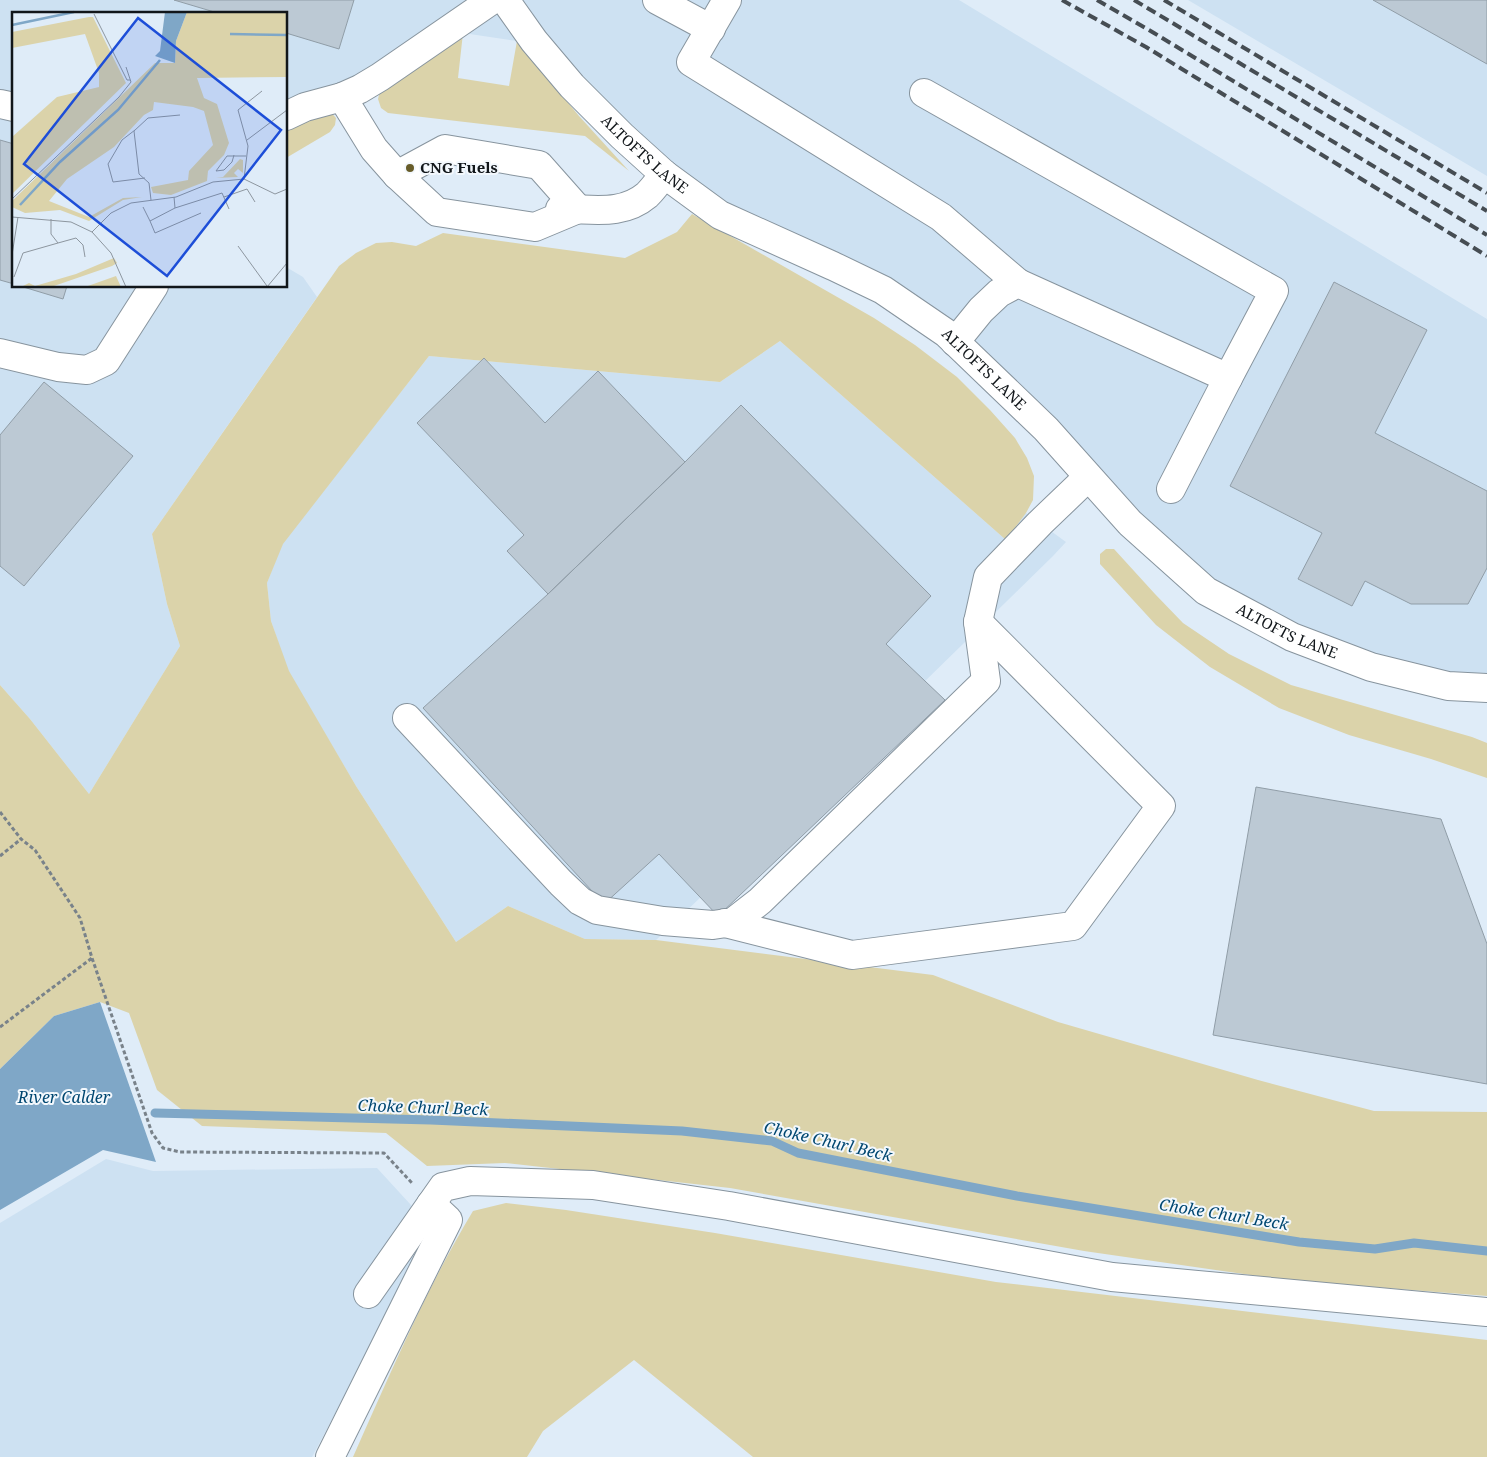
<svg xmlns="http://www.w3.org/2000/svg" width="1487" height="1457" font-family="'Noto Serif',serif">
	<rect width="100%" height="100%" fill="#dfecf8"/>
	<path fill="#cde1f2" d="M0,0H959L1487,319V688L1448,686L1206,591L946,333L720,215L572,86L517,41L463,33L286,122V14H14V286H286V267L303,277L317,297L152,534L167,604L180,646L89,794L30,719L0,685Z
		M1188,0H1487V176Z
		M780,341L1006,540L1026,513L1066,542L1053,556L876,729L656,940L585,939L508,906L456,942L356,786L288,671L271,621L267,583L282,544L429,356L720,382Z
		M106,1159L153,1171L377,1168L433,1229L312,1457H0V1223Z"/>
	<path fill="#dbd3aa" d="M463,33L458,78L509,86L517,41L579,116L629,171L585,136L388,113L381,108L378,99L380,91Z
		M328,109L336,118L335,125L330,132L286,158V122Z
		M692,214L874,318L915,345L957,377L990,410L1015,438L1027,458L1034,476L1033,500L1026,513L1006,540L780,341L720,382L429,356L283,544L267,583L271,621L289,671L356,786L456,942L508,906L585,939L656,940L933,975L1058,1022L1258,1080L1374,1111L1487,1112V1296L1285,1280L1084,1251L730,1188L505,1163L427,1166L386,1133L202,1126L157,1090L129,1013L100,1002L54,1016L0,1069V685L30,719L89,794L180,646L167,604L152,534L339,266L356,253L376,243L392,242L416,246L443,233L625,258L677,232Z
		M1106,549H1114L1155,594L1183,623L1229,654L1291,685L1472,737L1487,743V778L1431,759L1349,735L1279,708L1210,667L1156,625L1100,564V554Z
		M506,1203L566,1210L715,1233L996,1282L1487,1340V1457H753L634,1360L543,1431L527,1457H353C390,1374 426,1289 473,1211Z"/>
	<path fill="#7fa7c7" d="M100,1002L156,1162L103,1150L0,1210V1069L54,1016Z"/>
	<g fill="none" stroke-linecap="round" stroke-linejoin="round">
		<path stroke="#7fa7c7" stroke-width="9" d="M155,1113L431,1120L682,1131L772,1141L798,1153L1017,1196L1299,1242L1375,1249L1414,1243L1487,1251"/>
	</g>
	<path fill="#bcc9d4" stroke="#909da7" d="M174,0H354L339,49L286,33V14H221Z
		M1373,0H1487V64Z
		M0,140L14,144V284L0,280Z
		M1334,282L1427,330L1375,433L1487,491V568L1468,604H1411L1365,581L1352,606L1298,579L1322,533L1230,486Z
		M20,286H67L63,299Z
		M484,358L545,423L598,371L685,462L548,594L507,551L524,535L417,423Z
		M44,382L133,456L24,586L0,566V435Z
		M741,405L931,596L886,644L945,700L718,916L659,854L604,904L423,708L548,594L685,462Z
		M1256,787L1441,819L1487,944V1084L1213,1035Z"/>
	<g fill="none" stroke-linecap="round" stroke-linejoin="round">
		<g stroke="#87949e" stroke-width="30">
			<g id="minor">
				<path id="s1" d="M505,0L534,41L572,86L622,136L664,174L720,215L833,266L883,290L946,333L1046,429L1130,523L1206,591L1292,637L1371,667L1448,686L1487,688"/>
				<path d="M657,0L711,29"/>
				<path d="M727,0L691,62L941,217L1018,283"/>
				<path d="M924,93L1274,291L1228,378L1018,283L999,293L981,310L955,342"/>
				<path d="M342,97L374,149L397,175L437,212L535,227L578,209"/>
				<path d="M0,104L14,107"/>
				<path d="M286,116L305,107L342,97L360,89L380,77L492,0"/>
				<path d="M397,175L445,149L539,165L578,209"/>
				<path d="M560,209C590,208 621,217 647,195C653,189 659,181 664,174"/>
				<path d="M0,353L58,367L87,370L106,361L154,286"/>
				<path d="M1171,489L1228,378"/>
				<path d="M407,718L561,883L580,901L597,910L663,921L713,925L733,922L760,901L986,681L978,622L988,577L1040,523L1088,477"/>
				<path d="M725,923L852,955L1073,926L1161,806L978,622"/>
				<path d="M368,1294L443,1187L470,1181L593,1185L729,1206L1112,1277L1487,1312"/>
				<path d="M330,1457L448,1220L431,1204"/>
			</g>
		</g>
		<path stroke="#79828a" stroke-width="3" stroke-dasharray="4 2.5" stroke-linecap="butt" d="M0,812L21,839L35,850L80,918L92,958L152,1133L163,1148L180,1152L384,1153L412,1183
			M0,856L21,839
			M0,1027L92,958"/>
		<use href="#minor" stroke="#fff" stroke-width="28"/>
		<path stroke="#464d53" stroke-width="4" stroke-dasharray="10 5" stroke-linecap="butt" d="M1062,0L1146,47L1487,256
			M1097,0L1154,33L1487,235
			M1134,0L1487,211
			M1164,0L1487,193"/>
	</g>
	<circle fill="#675c29" stroke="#f3f8fd" stroke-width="2" cx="410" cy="168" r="5"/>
	<g text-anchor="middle" stroke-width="4" stroke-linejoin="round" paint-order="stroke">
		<g font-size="15" fill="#11161a" stroke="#f3f8fd">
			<text dy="5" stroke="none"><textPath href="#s1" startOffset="209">ALTOFTS LANE</textPath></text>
			<text dy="5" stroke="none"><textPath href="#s1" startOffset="614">ALTOFTS LANE</textPath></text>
			<text dy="5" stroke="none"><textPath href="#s1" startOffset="1019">ALTOFTS LANE</textPath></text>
		</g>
		<g font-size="15" font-weight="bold" fill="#11161a" stroke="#f3f8fd" text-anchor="start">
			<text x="420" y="173">CNG Fuels</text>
		</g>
		<g font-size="16" font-style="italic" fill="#004771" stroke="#f3f8fd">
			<text x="64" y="1103">River Calder</text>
			<text transform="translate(423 1107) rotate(2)" y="6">Choke Churl Beck</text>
			<text transform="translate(828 1141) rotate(13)" y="6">Choke Churl Beck</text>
			<text transform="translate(1224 1214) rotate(9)" y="6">Choke Churl Beck</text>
		</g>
	</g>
	<g transform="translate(12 12)">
		<rect width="275" height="275" fill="#dfecf8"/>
		<path d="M175,0H275V65L185,66L192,86L205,92L217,131L212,143L196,159L195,169L159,183L141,181L139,175L176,168L177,159L201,133L192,99L181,95L142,90L141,98L132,103L102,135L55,167L37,189L77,205L111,186L130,185L111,188L77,209L48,198L13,201L0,195V189L143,51H163L164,29ZM77,5H81L114,71L0,182V125L45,85L87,75V61L73,22L0,36V20ZM228,147L231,148V161L226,157L222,161L226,165L204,166L211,165ZM102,246L105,251L100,254L39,275H9L17,271L23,274L64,262ZM104,264L109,275H73Z" fill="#dbd3aa"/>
		<path d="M153,0H175L164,29L163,51L143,44L148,39Z" fill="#7fa7c7"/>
		<path fill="none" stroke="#7fa7c7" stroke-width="2.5" d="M0,13L62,0M218,22L275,23M8,193L48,150L106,98L148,48"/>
		<path fill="none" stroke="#8d969f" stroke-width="1" d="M82,2L115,68H118M123,118L110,128L96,152L101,170L133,166M235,128L275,98M204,159L215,144H234M204,159L212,158L220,150L222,143M232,167L236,134L226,98L250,79M162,185L163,196L138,209L143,221L189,201M212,185L235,177L243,190M0,187L107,85L119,70L114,55M139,188L137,171L127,162L122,119L136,106L168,103M131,195L138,209M163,196L210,181L217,197M0,205L59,210L80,220L99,241L114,275M39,207V222L46,231L64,226L71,233L73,245M80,220L99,201L119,191L164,185L201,170L232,167L263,182L275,177M226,234L255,274M0,243L6,205M2,265L11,241L46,231M255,275L275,251"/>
		<path fill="#1d4ed8" fill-opacity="0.15" stroke="#1d4ed8" stroke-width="2.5" d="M126,6L269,118L155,264L12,152Z"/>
		<rect width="275" height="275" fill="none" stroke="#11161a" stroke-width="2.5"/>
	</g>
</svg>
